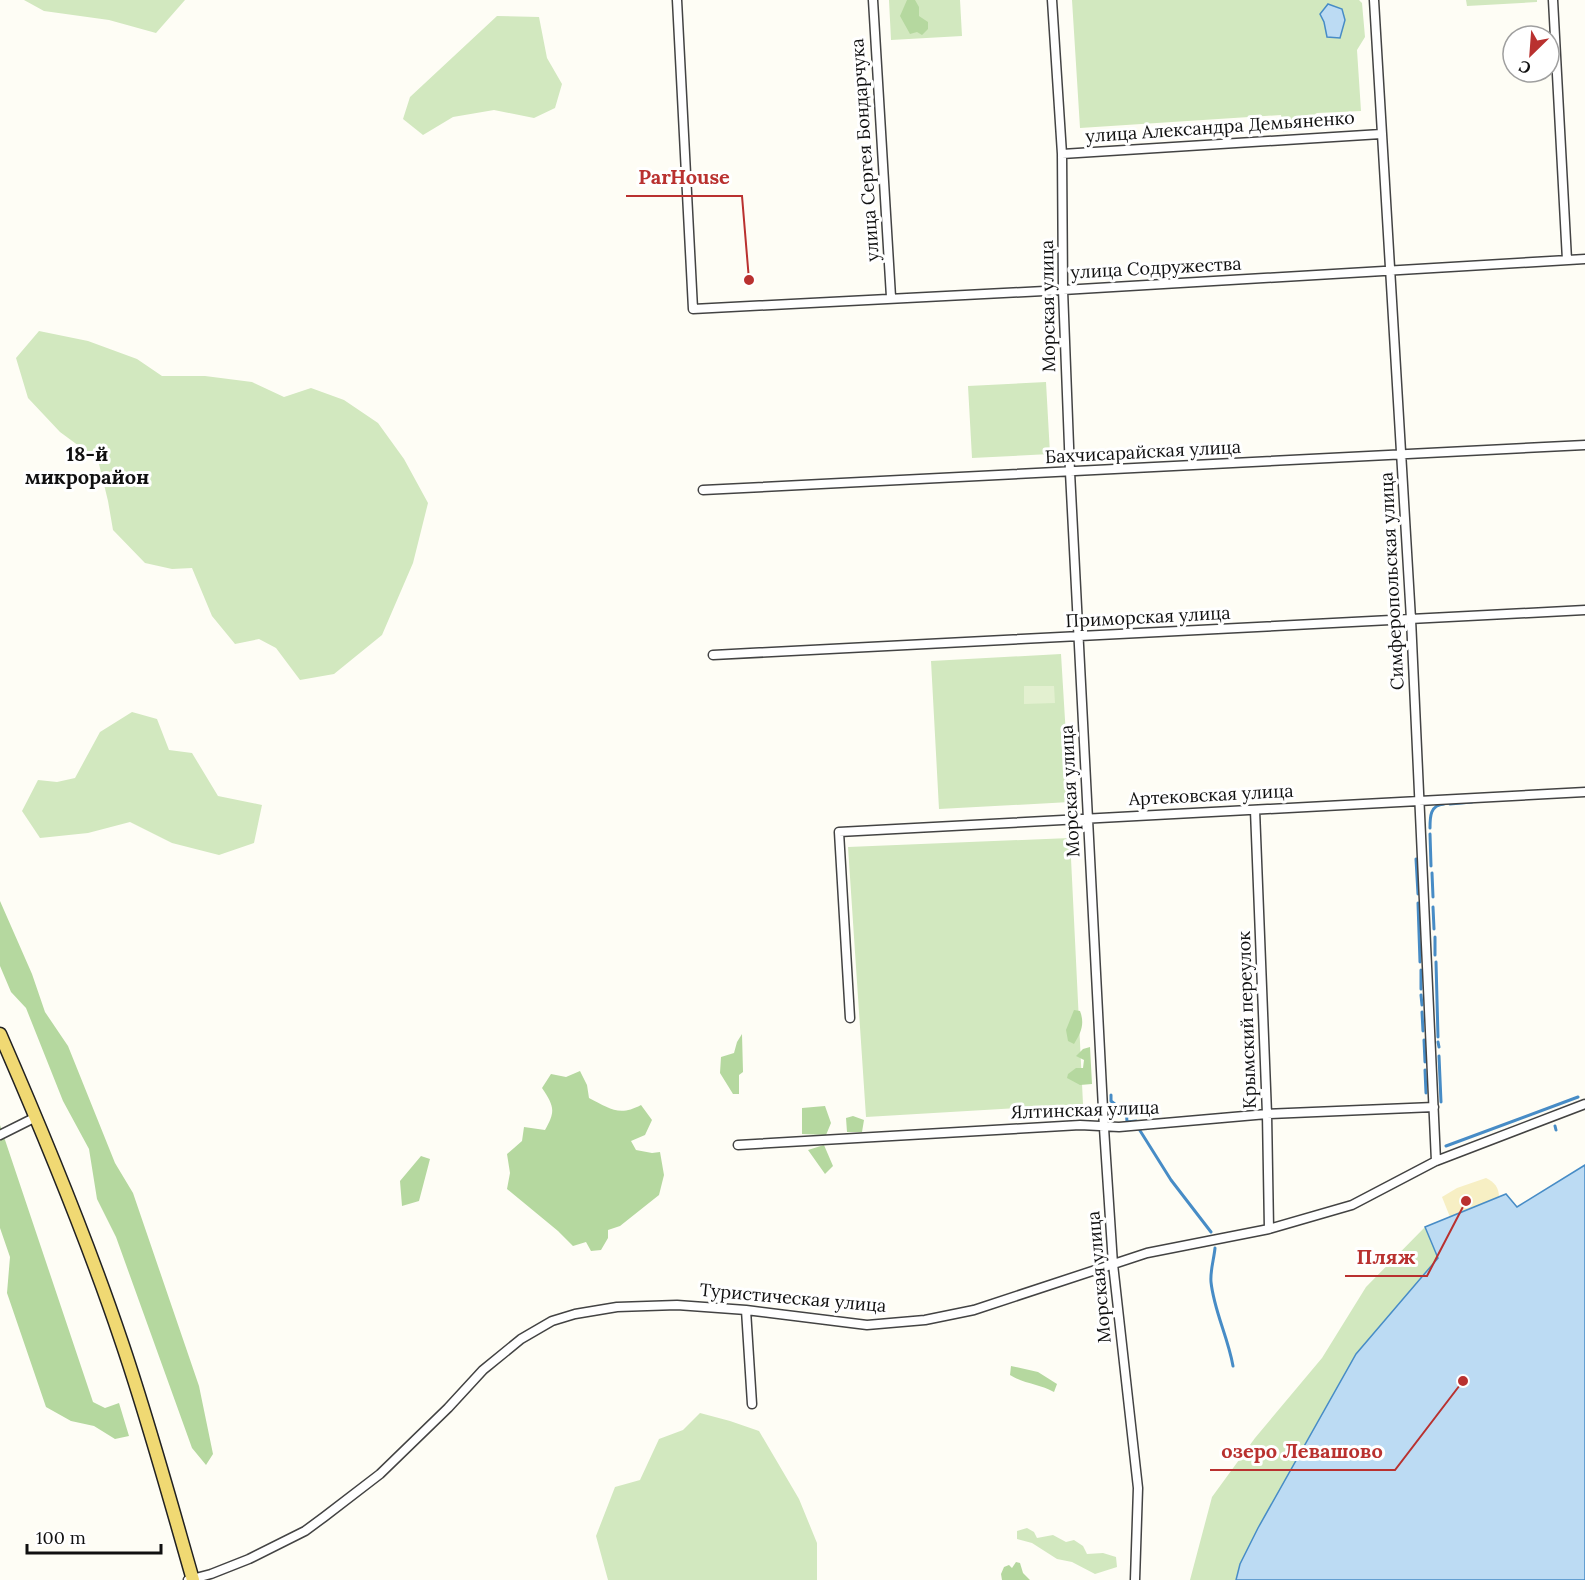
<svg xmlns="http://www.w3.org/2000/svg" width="1585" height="1580" font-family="Lora,serif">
	<rect width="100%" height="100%" fill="#fefdf5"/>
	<path fill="#d2e8bf" d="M24,0H185L156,33L109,20L44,11Z
		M889,0H960L962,36L891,40Z
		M1072,0H1359L1362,3L1365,37L1357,50L1361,111L1317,113L1310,117L1299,129L1283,132L1281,115L1080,128Z
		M1466,0H1537V2L1467,6Z
		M497,16L539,17L547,58L562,84L555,108L534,118L494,110L453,117L423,135L403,119L410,97Z
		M39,331L88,341L137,359L162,376H205L252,382L284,397L311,388L344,400L378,423L404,459L428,503L413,563L382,635L334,674L300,680L276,648L259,639L235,644L212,616L192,568L172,569L145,563L113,530L108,501L98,460L60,432L28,398L16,358Z
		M1046,382L1050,454L972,458L968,386Z
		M1061,654L1070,802L939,809L931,661Z
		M132,712L157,719L169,750L192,753L218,796L262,805L254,843L219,855L172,843L130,822L88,833L40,838L22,811L38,780L57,782L75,778L100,732Z
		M1070,838L1083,1104L866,1117L848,847Z
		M1425,1227L1438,1258L1356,1354L1258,1528L1240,1564L1236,1580H1190L1212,1497L1255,1438L1322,1358L1366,1287Z
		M700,1413L730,1421L759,1431L799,1499L817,1543V1580H608L596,1536L615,1487L640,1480L659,1439L683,1430Z
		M1027,1528L1034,1532L1037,1538L1053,1535L1066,1542L1074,1540L1083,1546L1087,1554L1103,1553L1116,1557L1117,1567L1095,1574L1072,1562L1057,1559L1032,1543L1017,1539V1531Z"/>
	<path fill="#b5d89f" d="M907,0H915L919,7V16L928,22V29L922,35L917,32L910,34L900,16Z
		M0,901L32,974L45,1012L68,1046L115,1163L133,1193L199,1386L213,1454L206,1465L192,1448L116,1237L97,1199L89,1149L63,1101L26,1008L11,992L0,966Z
		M1074,1010L1080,1011C1085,1024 1081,1033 1074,1044L1068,1041L1066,1030Z
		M742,1034L743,1072L739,1075V1094H733L720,1073L721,1057L734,1053L737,1042Z
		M1090,1047L1092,1084L1080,1085L1067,1078L1068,1074L1076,1068H1083L1084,1060L1076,1056L1083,1049Z
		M580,1071L587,1085L589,1098C609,1108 619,1117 641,1105L652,1120L645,1135L631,1141L636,1150L652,1153L660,1152L664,1175L659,1195L620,1226L608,1230V1238L601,1250L591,1251L586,1242L573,1246L558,1231L507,1189L510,1173L507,1154L522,1141L524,1127L545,1130C556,1111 554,1106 542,1088L551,1074L566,1077Z
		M825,1106L831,1123L826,1135L802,1134V1108Z
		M853,1116L864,1120L862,1132H847L846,1118Z
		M0,1125L93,1402L105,1408L119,1403L129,1436L115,1439L94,1426L71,1421L46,1407L7,1293L10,1257L0,1228Z
		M824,1145L833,1166L825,1174L808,1150Z
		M421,1156L430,1159L419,1201L402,1206L400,1181Z
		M1011,1366L1038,1372L1057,1384L1054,1392C1040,1384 1024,1384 1010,1375Z
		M1016,1562L1020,1563L1023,1573L1030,1580H1002L1001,1574L1004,1567L1009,1565L1012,1568Z"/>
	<path fill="#f7efc4" d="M1486,1178C1494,1182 1499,1187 1499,1197L1450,1217L1442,1197L1457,1188Z"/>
	<path fill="#e3f0d0" d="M1024,686H1054L1055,703L1024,704Z"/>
	<path fill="#bcdbf3" stroke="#478cc6" stroke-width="1.5" d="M1328,4L1342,9L1345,20L1340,38L1327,37L1324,22L1320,14Z
		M1585,1165V1580H1236L1240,1564L1258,1528L1356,1354L1438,1258L1425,1227L1506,1194L1517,1207Z"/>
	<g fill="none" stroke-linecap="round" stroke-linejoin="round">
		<path stroke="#478cc6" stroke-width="3" d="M1450,804L1472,802
			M1430,828C1430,817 1430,805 1444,804
			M1430,834L1431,866
			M1416,859L1418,894
			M1432,873L1433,897
			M1418,903L1420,962
			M1433,907L1434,929
			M1435,937V955
			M1436,962L1438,1037
			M1421,970V989
			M1421,995L1422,1005
			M1422,1012L1423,1031
			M1424,1040L1425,1062
			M1438,1042L1439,1047
			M1439,1056L1441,1102
			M1425,1070L1426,1093
			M1111,1095V1101L1116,1105L1126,1107L1127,1122L1136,1121
			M1555,1126L1556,1130
			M1139,1129L1171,1180L1211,1232
			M1446,1146L1578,1097
			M1215,1248C1214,1259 1210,1271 1211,1282C1214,1311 1228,1337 1233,1366"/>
		<g stroke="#434343" stroke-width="11">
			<path id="minor" d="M677,0L693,309L1063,290L1585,259
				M873,0L891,297
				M1052,0L1062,154L1063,290L1070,472L1104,1128L1113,1264L1138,1488L1135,1580
				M1374,0L1411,619L1436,1161
				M1553,0L1567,260
				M1062,154L1381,134
				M703,490L1585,445
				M713,655L1585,610
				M1255,810L1267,1114L1269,1229
				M850,1018L839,832L1585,792
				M0,1135L36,1117
				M738,1145L1080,1125L1119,1127L1267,1114L1434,1107
				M746,1310L752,1404
				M188,1580L211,1574L249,1559L305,1531L324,1517L380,1474L448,1408L483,1370L521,1339L552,1321L575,1314L617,1307L677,1305L746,1310L867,1325L925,1320L974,1310L1147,1253L1269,1229L1352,1205L1436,1161L1585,1104"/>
		</g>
		<g stroke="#212121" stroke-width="15">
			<path id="primary" d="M0,1034C44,1135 86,1236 121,1340C148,1419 170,1500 193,1580"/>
		</g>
		<use href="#minor" stroke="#fff" stroke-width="8"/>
		<use href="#primary" stroke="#f0d973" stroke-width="12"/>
	</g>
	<g text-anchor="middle" stroke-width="6" stroke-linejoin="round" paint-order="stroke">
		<g font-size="18" fill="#101010" stroke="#fff">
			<text transform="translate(1220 127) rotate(-4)" y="6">улица Александра Демьяненко</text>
			<text transform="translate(865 150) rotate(-94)" y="6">улица Сергея Бондарчука</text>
			<text transform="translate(1156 268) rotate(-3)" y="6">улица Содружества</text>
			<text transform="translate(1048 306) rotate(-91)" y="6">Морская улица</text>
			<text transform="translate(1143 452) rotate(-3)" y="6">Бахчисарайская улица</text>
			<text transform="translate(1392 581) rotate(-93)" y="6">Симферопольская улица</text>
			<text transform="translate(1148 617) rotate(-3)" y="6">Приморская улица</text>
			<text transform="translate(1070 791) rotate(-93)" y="6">Морская улица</text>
			<text transform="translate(1211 795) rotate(-3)" y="6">Артековская улица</text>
			<text transform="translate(1247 1020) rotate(-92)" y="6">Крымский переулок</text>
			<text transform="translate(1085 1110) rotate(-2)" y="6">Ялтинская улица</text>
			<text transform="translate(1099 1277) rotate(-95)" y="6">Морская улица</text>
			<text transform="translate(793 1298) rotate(5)" y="6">Туристическая улица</text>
		</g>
		<g font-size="20" font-weight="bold" fill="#101010" stroke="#fff">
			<text x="87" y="461">18-й<tspan x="87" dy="23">микрорайон</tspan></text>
		</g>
	</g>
	<path fill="none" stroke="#b9312f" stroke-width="2" d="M749 280L742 196H626M1466 1201L1427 1276H1345M1463 1381L1395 1470H1210"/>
	<g fill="#b9312f" stroke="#fff" stroke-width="2">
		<circle cx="749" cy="280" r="6"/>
		<circle cx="1466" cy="1201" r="6"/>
		<circle cx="1463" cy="1381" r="6"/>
	</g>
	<g font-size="20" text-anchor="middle" font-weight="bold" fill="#b9312f" stroke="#fff" stroke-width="6" stroke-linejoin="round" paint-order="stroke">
		<text x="684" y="184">ParHouse</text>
		<text x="1386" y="1264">Пляж</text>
		<text x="1302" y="1458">озеро Левашово</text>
	</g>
	<g transform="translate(1531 54) rotate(205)"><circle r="28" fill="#ffffff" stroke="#9f9f9f" stroke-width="1.5"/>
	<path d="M0-4.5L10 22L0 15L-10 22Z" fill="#b9312f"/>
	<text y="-9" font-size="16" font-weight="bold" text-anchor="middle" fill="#101010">С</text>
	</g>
	<path d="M27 1544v9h134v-9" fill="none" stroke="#101010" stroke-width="3"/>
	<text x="36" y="1544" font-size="18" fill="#101010" stroke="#ffffff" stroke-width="4.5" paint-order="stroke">100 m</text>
</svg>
